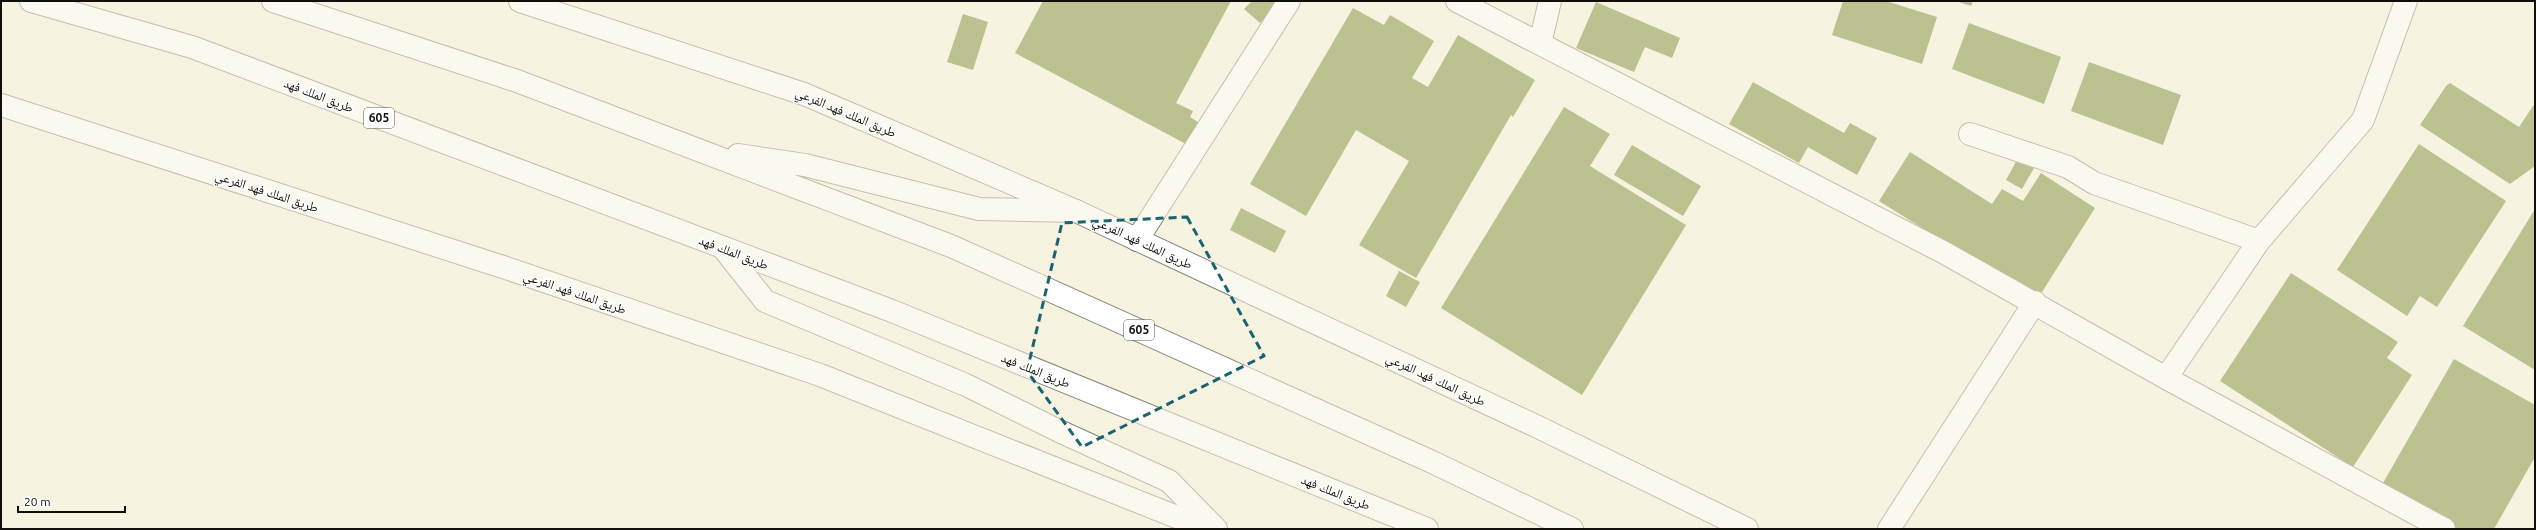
<svg xmlns="http://www.w3.org/2000/svg" width="2536" height="530" font-family="Ubuntu,'Noto Naskh Arabic',sans-serif">
	<rect width="100%" height="100%" fill="#f7f3e1"/>
	<path fill="#72852a" d="M1043,1H1231L1176,103L1193,111L1190,117L1198,122L1186,144L1015,53Z
		M1252,1H1272L1277,5L1260,23L1244,9Z
		M1843,1H1886L1937,17L1922,64L1832,35Z
		M1956,1H1973L1971,6Z
		M1596,2L1680,38L1672,58L1645,47L1634,72L1576,48Z
		M1353,8L1384,25L1390,15L1434,41L1412,78L1428,87L1458,35L1535,80L1513,117L1511,115L1416,278L1359,245L1409,161L1356,130L1306,216L1250,184Z
		M963,14L988,22L973,70L947,62Z
		M1969,23L2061,57L2044,104L1952,69Z
		M2089,62L2181,95L2163,145L2071,111Z
		M1753,82L1844,133L1850,123L1877,138L1857,175L1808,147L1799,163L1729,124Z
		M2450,83L2519,127L2535,103V166L2510,184L2420,125L2446,86Z
		M1564,107L1610,134L1590,166L1686,225L1582,395L1441,308Z
		M2419,144L2506,201L2437,307L2420,296L2407,316L2337,270Z
		M1632,145L1701,186L1683,216L1614,175Z
		M1910,152L1992,204L2002,189L2023,201L2041,173L2095,208L2037,300L1879,201Z
		M2018,158L2034,168L2022,189L2006,180Z
		M1241,208L1286,231L1275,253L1230,230Z
		M2535,209V370L2463,326Z
		M1399,271L1420,282L1406,307L1386,296Z
		M2291,273L2398,342L2387,358L2412,375L2353,467L2220,381Z
		M2454,359L2535,405V457L2494,529H2449L2379,490Z"/>
	<g fill="none" stroke-linecap="round" stroke-linejoin="round">
		<g stroke="#868373" stroke-width="24">
			<path id="street" d="M1457,1L1943,252L2166,378L2444,529
				M1540,44L1550,1
				M1970,134L2068,167L2094,183L2259,241
				M1137,240L1289,1
				M2166,378L2259,241L2363,120L2406,1
				M1889,529L2035,302"/>
		</g>
		<g stroke="#868373" stroke-width="24">
			<path id="secondary" d="M520,1L804,94L1076,211L1538,427L1747,529
				M1,105L503,267L820,375L1207,529"/>
		</g>
		<g stroke="#868373" stroke-width="24">
			<path id="highway" d="M31,1L192,47L892,311L1427,529
				M273,1L517,81L951,246L1430,461L1572,529
				M738,155L805,165L979,209L1076,211
				M723,248L765,301L966,385L1059,431L1169,481L1216,529"/>
		</g>
		<use href="#street" stroke="#fff" stroke-width="22"/>
		<use href="#secondary" stroke="#fff" stroke-width="22"/>
		<use href="#highway" stroke="#fff" stroke-width="22"/>
	</g>
	<path d="M0 0H2536V530H0ZM1187,217L1264,356L1082,447L1027,371L1062,223Z" fill="#f7f3e1" fill-opacity=".55" fill-rule="evenodd"/>
	<path fill="none" stroke="#1b6272" stroke-width="3" stroke-dasharray="8 5" stroke-linejoin="round" d="M1187,217L1264,356L1082,447L1027,371L1062,223Z"/>
	<g text-anchor="middle" stroke-width="3" stroke-linejoin="round" paint-order="stroke">
		<g fill="#fff" stroke="#585753" stroke-width="1">
			<rect x="364" y="108" width="30" height="20" rx="3"/>
			<rect x="1124" y="320" width="30" height="20" rx="3"/>
		</g>
		<g font-size="12" font-weight="bold" fill="#100f09">
			<text x="379" y="122">605</text>
			<text x="1139" y="334">605</text>
		</g>
		<g font-size="13" fill="#100f09" stroke="#fff">
			<text transform="translate(319 95) rotate(21)" y="5">طريق الملك فهد</text>
			<text transform="translate(846 112) rotate(23)" y="5">طريق الملك فهد الفرعي</text>
			<text transform="translate(267 191) rotate(18)" y="5">طريق الملك فهد الفرعي</text>
			<text transform="translate(1143 242) rotate(25)" y="5">طريق الملك فهد الفرعي</text>
			<text transform="translate(734 252) rotate(21)" y="5">طريق الملك فهد</text>
			<text transform="translate(575 292) rotate(19)" y="5">طريق الملك فهد الفرعي</text>
			<text transform="translate(1036 370) rotate(22)" y="5">طريق الملك فهد</text>
			<text transform="translate(1436 379) rotate(25)" y="5">طريق الملك فهد الفرعي</text>
			<text transform="translate(1336 492) rotate(22)" y="5">طريق الملك فهد</text>
		</g>
	</g>
	<rect width="2536" height="530" fill="none" stroke="#100f09" stroke-width="4"/>
	<path d="M18 506v6h107v-6" fill="none" stroke="#100f09" stroke-width="2"/>
	<text x="24" y="506" font-size="12" fill="#100f09" stroke="#ffffff" stroke-width="3" paint-order="stroke">20 m</text>
</svg>
